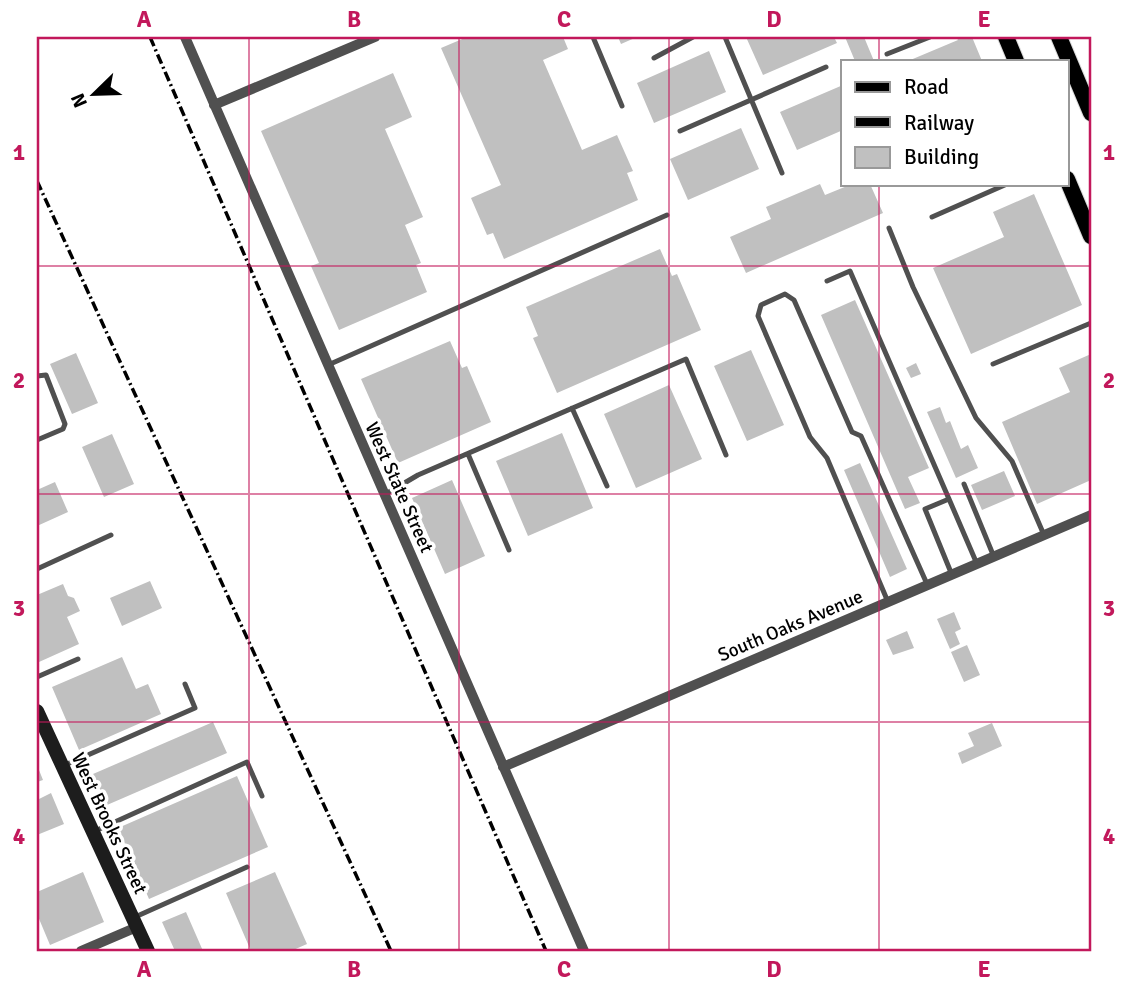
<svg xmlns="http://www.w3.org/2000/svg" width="1128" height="988" font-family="Signika,sans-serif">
	<rect width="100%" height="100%" fill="#fff"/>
	<path fill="#c0c0c0" d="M467,37H563L568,49L543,60L582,150L617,135L633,171L627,173L638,200L504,259L493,233L487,235L471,198L501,185L441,48Z
		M618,37H637L621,44Z
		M746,37H834L837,43L763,75Z
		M845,37H864L874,61H855Z
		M956,37H972L982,61H908L958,40Z
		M709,51L726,92L654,123L637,83Z
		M393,73L412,117L385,129L423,217L405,225L421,263L416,265L427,292L339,330L311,266L319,263L261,131Z
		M843,85V130L797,150L780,112Z
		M741,128L759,169L688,200L670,159Z
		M820,184L825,195L852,184H870L883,213L746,273L730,237L771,219L766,207Z
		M1034,194L1082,305L971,354L933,268L1004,237L993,212Z
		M660,249L672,276L677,274L701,330L557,393L533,338L538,336L526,307Z
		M855,300L929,468L908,477L920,503L905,509L821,315Z
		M450,341L462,368L467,366L491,422L398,463L361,379Z
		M751,350L784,425L747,441L714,366Z
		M76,353L98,403L72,414L50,364Z
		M1091,354V480L1037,504L1002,422L1070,392L1059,368Z
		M916,363L921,374L911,378L906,368Z
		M669,385L702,459L636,488L604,414Z
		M940,407L946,423L950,421L961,449L968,445L978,468L956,478L927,412Z
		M562,433L593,508L528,536L496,461Z
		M112,434L134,484L104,497L82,447Z
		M860,463L907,569L890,577L844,470Z
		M1004,471L1015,496L982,510L971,485Z
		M452,480L485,556L445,574L412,498Z
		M55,482L68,512L37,526V490Z
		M150,581L162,608L122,626L110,598Z
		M63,584L68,596L74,598L80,611L67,617L79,644L39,662L37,657V595Z
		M954,612L961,629L955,632L960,644L950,649L937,619Z
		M907,631L914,648L893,655L886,640Z
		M967,645L980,675L964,682L951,652Z
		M122,657L136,689L148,684L161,714L79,750L52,687Z
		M213,722L227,753L107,805L93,774Z
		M992,723L1002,746L962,764L958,753L974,746L968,733Z
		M37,765L43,780L37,782Z
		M237,776L268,847L149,899L118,828Z
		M51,793L64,824L37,835V800Z
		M83,872L104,922L50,945L37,914V892Z
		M275,872L307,944L291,951H251L226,893Z
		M186,912L203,951H175L162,922Z"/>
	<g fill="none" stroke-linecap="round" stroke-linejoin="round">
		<g stroke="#dbdbdb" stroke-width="18">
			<path id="primary" d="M1006,37L1016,61
				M1059,37L1091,113
				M1067,179L1091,236"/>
		</g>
		<path stroke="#505050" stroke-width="5" d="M593,37L622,106
			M725,37L782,173
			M887,54L930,37
			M654,58L693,37
			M680,131L826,67
			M932,217L1007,184
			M889,228L913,287L976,418L1012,461L1044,535
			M827,281L850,271L949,499L925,509L952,575
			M993,364L1091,323
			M328,365L667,215
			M37,376L46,375L65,424L63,429L37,440
			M572,408L607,486
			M468,454L509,550
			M964,484L994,557
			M384,495L418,475L686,359L726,455
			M949,499L977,564
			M37,569L111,535
			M888,602L827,458L810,437L758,316L761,305L785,294L794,300L852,432L861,436L927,584
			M37,677L78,659
			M65,765L195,708L185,684
			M95,831L247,762L262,796
			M135,917L247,867"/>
		<path stroke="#505050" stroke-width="10" d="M185,37L584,951
			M214,105L375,37
			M503,767L1091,515
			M81,951L137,927"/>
		<path stroke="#1d1d1d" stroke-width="14" d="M37,711L148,951"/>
		<use href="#primary" stroke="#000" stroke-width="16"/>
		<path stroke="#000" stroke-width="3.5" stroke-dasharray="10 3.5 2 3.5" stroke-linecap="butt" d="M150,37L546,951
			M37,181L391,951"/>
	</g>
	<path fill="none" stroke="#c2185b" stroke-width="2" stroke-opacity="0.55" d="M249,37V951M459,37V951M669,37V951M879,37V61M879,184V951M37,266H1091M37,494H1091M37,722H1091"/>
	<g text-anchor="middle" stroke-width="7" stroke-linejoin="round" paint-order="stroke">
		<g font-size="19" fill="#000" stroke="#fff">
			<text transform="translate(400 487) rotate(66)" y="7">West State Street</text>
			<text transform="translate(790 625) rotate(-23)" y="7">South Oaks Avenue</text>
			<text transform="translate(110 823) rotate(65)" y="7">West Brooks Street</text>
		</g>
	</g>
	<rect width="1128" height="988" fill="none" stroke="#ffffff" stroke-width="77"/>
	<rect x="841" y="60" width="228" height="126" fill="#ffffff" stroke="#999999" stroke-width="2"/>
	<rect x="855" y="82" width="35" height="10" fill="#000000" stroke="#999999" stroke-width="2"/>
	<text x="904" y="94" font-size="21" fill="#000000">Road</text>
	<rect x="855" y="117" width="35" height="10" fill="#000000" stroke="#999999" stroke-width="2"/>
	<text x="904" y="130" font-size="21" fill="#000000">Railway</text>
	<rect x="855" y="147" width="35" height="21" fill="#c0c0c0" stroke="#999999" stroke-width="2"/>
	<text x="904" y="164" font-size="21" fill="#000000">Building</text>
	<g transform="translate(94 94) rotate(247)" stroke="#ffffff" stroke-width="5" paint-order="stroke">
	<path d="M0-5L12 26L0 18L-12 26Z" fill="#000000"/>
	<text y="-10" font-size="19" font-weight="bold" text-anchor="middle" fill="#000000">N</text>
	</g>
	<rect x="38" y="38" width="1052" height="912" fill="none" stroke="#c2185b" stroke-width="2.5"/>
	<g font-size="23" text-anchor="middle" font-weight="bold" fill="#c2185b">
		<text x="144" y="27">A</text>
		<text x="354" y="27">B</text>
		<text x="564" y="27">C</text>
		<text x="774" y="27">D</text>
		<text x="984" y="27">E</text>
		<text x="19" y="160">1</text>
		<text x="1109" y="160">1</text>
		<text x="19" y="388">2</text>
		<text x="1109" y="388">2</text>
		<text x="19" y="616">3</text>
		<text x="1109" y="616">3</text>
		<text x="19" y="844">4</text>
		<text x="1109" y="844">4</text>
		<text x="144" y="977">A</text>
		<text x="354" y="977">B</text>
		<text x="564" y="977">C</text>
		<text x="774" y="977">D</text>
		<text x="984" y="977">E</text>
	</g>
</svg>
